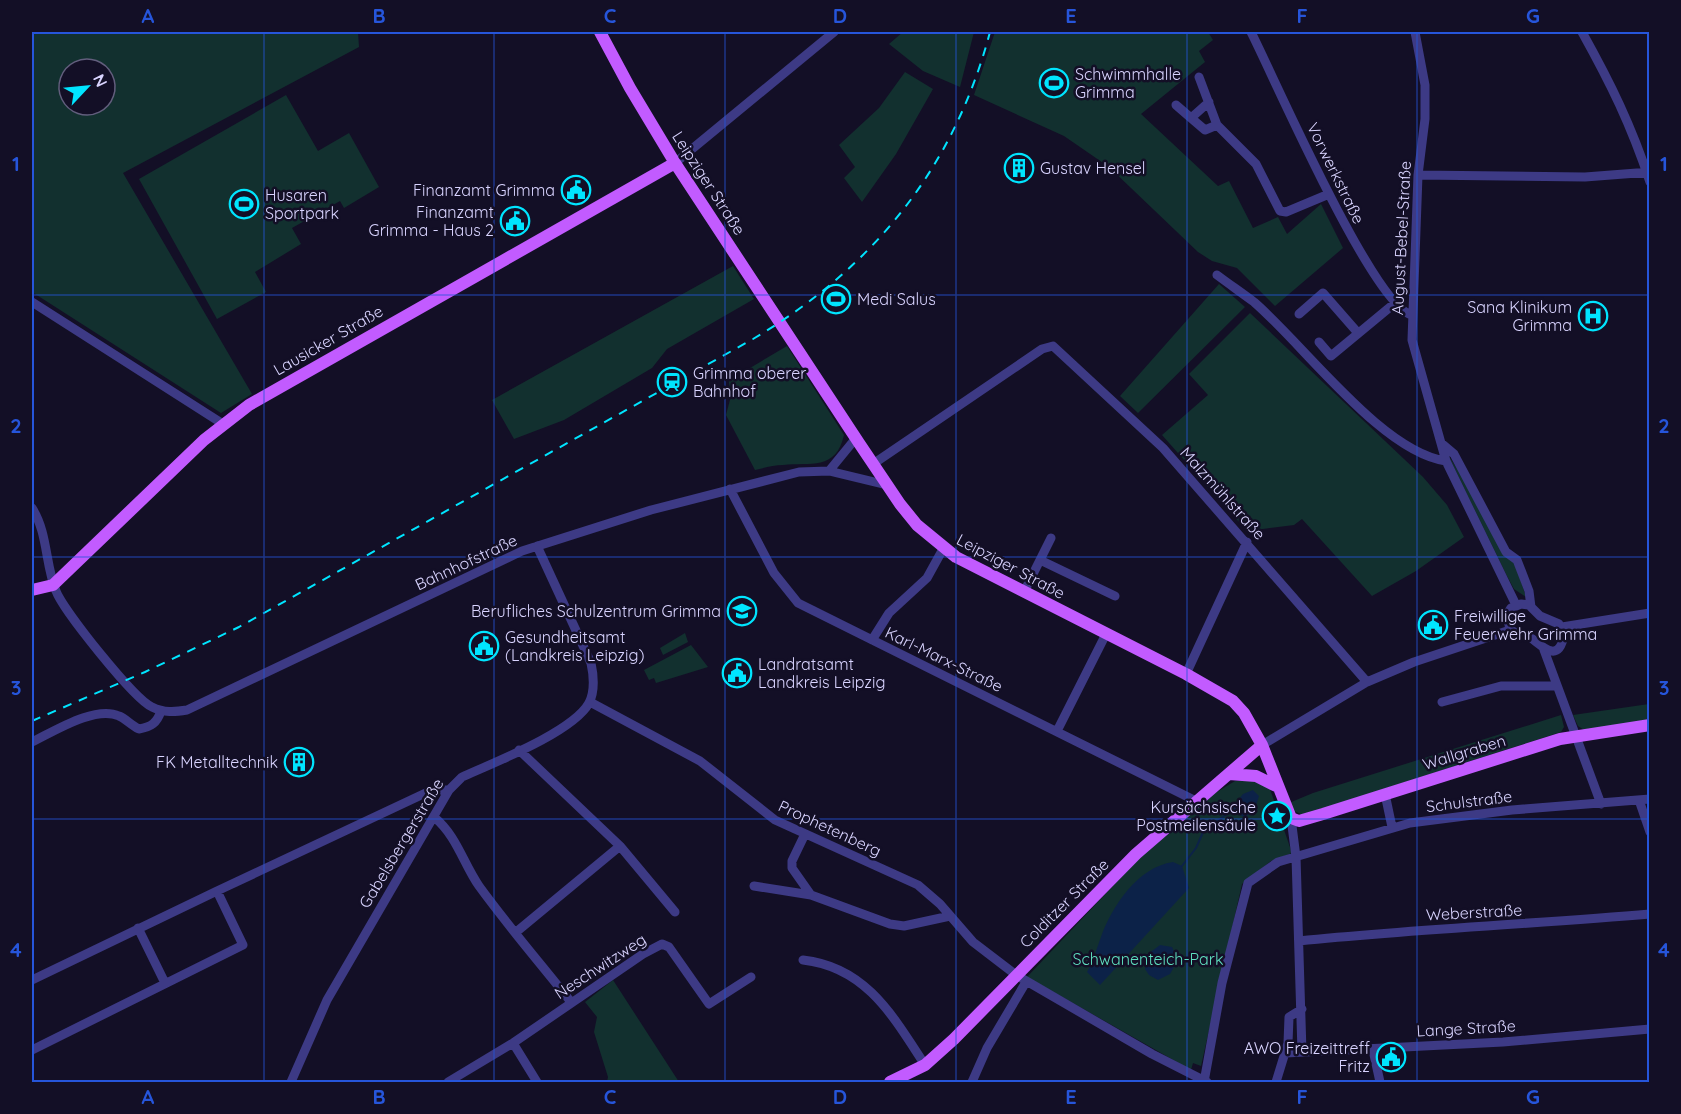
<svg xmlns="http://www.w3.org/2000/svg" width="1681" height="1114" font-family="Quicksand,sans-serif">
	<rect width="100%" height="100%" fill="#130f26"/>
	<path fill="#12302f" fill-rule="evenodd" d="M32,32H358L359,47L123,173L252,394L221,413L32,292ZM69,69H105V105H69Z
		M903,32H974L960,87L923,71L889,44Z
		M995,32H1208L1213,40L1199,51L1205,62L1141,114L1218,186L1229,181L1253,228L1278,217L1287,234L1321,204L1343,248L1275,306L1237,268L1212,261L1198,252L1109,167L1064,136L974,95Z
		M905,72L933,89L896,154L862,202L844,178L855,167L839,145L879,108Z
		M286,95L318,151L349,133L379,187L344,208L340,201L292,228L301,244L255,272L266,292L217,319L139,179Z
		M733,266L754,299L667,349L652,368L564,420L514,439L492,400Z
		M1219,284L1245,307L1138,413L1120,396Z
		M1250,313L1423,477L1447,505L1464,537L1416,571L1372,596L1302,519L1294,525L1247,531L1162,435L1208,395L1189,374Z
		M787,346L844,435C836,471 810,462 783,465C774,465 764,468 755,470L726,415L731,396L728,376L730,374L733,378Z
		M1447,453L1514,560L1526,597L1514,589L1506,574Z
		M685,633L688,642L663,655L660,648Z
		M691,645L708,667L656,683L654,678L649,680L644,670Z
		M1649,704V721L1584,730L1578,726L1573,715Z
		M1561,715L1564,727L1561,732L1303,815L1294,811L1289,803L1313,793Z
		M1256,779L1270,789L1292,853L1271,861L1242,884L1201,1066L1193,1063L1191,1070L1027,977L1163,833L1202,801L1235,781Z
		M613,980L679,1082H607L608,1077L594,1032L597,1017L585,1002Z"/>
	<path fill="#0c2248" d="M1253,790L1259,796L1254,812L1244,817L1234,812L1227,814L1243,794Z
		M1173,862L1182,866L1189,888L1100,985L1087,972C1094,960 1096,950 1101,937C1112,906 1138,867 1173,862Z
		M1160,945L1172,947L1178,960L1170,974L1158,980L1149,975L1145,969L1148,954Z"/>
	<g fill="none" stroke-linecap="round" stroke-linejoin="round">
		<path stroke="#0c2248" stroke-width="2" d="M1182,866L1196,848L1204,830L1227,814"/>
		<path stroke="#3d3a85" stroke-width="9" d="M1251,32C1274,77 1373,306 1412,315
			M1415,32L1425,85V119L1418,175L1412,340L1446,461L1516,605
			M1582,32C1611,84 1631,125 1650,182
			M1199,77L1217,125L1256,164L1280,211L1286,212L1329,194
			M1209,102L1191,118L1205,130L1217,125
			M1176,105L1191,118
			M675,163L834,32
			M1418,175L1585,177L1650,172
			M1217,275C1229,284 1242,293 1254,302C1305,346 1382,452 1446,461
			M32,302L223,424
			M1299,314L1323,293L1358,333
			M1319,342L1331,356L1395,303
			M1441,443L1454,454L1506,552L1517,560L1529,591L1531,607
			M873,464L1042,349L1053,346L1163,448L1367,682
			M829,471L856,438
			M730,489L774,573L798,603L1196,801
			M32,508C48,533 45,564 56,591C63,610 134,699 152,707C164,713 175,712 187,710L522,551L651,510L799,472L829,471L887,485
			M1040,560L1115,596
			M1024,592L1051,538
			M1521,604L1529,605L1540,616L1559,624L1564,635C1558,668 1538,641 1528,636C1522,633 1516,634 1510,630L1507,614L1511,608Z
			M1562,627L1650,613
			M872,640L889,613L927,578L943,549
			M1544,650L1601,804
			M1186,674L1247,542
			M590,702L700,761L775,820L918,885L940,904L973,942L1016,975L1152,1054L1207,1082
			M1442,702L1501,686H1556
			M1057,731L1106,634
			M32,742C53,732 95,705 119,716C126,719 131,725 139,729C151,727 157,723 161,711
			M1262,745L1367,682L1414,662L1510,630
			M519,750L620,846L675,912
			M1385,794L1392,827
			M1639,800L1650,832
			M434,817C457,836 463,863 479,886C508,926 541,964 571,1002
			M1291,818L1296,857L1302,1052
			M805,834L792,861V868L811,895
			M754,886L811,895L890,924L904,926L950,916
			M138,928L165,983
			M515,933L620,846
			M1299,941C1416,929 1533,924 1650,914
			M803,960C866,967 893,1016 925,1065
			M32,980L217,891
			M513,1043L537,1082
			M32,1050L243,945L217,891L432,790H449
			M1373,1050L1380,1082
			M1285,1053L1503,1042L1650,1029
			M291,1082L327,1000L449,790L462,777C493,763 573,732 589,703C595,691 594,677 591,663L537,546
			M448,1082L513,1043L643,954L662,944L669,947L709,1004L751,977
			M972,1082L987,1048L1026,982
			M1204,1082L1222,983L1248,883L1278,862L1410,823L1512,810L1650,799
			M1276,1082L1288,1043L1289,1017L1302,1009"/>
		<path stroke="#c25bff" stroke-width="12" d="M600,32L630,88L675,163L859,443L900,504L917,525L956,557L1186,674L1233,701L1244,713L1262,745L1291,818L1299,821L1323,814L1560,739L1650,725
			M32,590L53,585L204,440L249,405L675,163
			M1229,774L1256,776L1276,786
			M890,1082L925,1065L954,1039L1136,854L1262,745"/>
		<path stroke="#00e5ff" stroke-width="2" stroke-dasharray="9 8" stroke-linecap="butt" d="M32,721L145,672L239,627L753,339C873,268 954,168 990,32"/>
	</g>
	<path fill="none" stroke="#2655da" stroke-width="1.5" stroke-opacity="0.55" d="M264,32V1082M494,32V1082M725,32V1082M956,32V1082M1187,32V1082M1417,32V1082M32,295H1650M32,557H1650M32,819H1650"/>
	<defs>
		<g id="stadium-ring" transform="scale(1.5)"><circle r="9.5" fill="#130f26" stroke="#00e5ff" stroke-width="1.5"/><path d="M0-5a6.5 5 0 1 0 0 10a6.5 5 0 1 0 0-10ZM-3.5-1.8h7v3.6h-7Z" fill="#00e5ff"/></g>
		<g id="building-ring" transform="scale(1.5)"><circle r="9.5" fill="#130f26" stroke="#00e5ff" stroke-width="1.5"/><path d="M-4-6H4V6H1V3H-1V6H-4ZM-2.5-4.3h1.7v1.8h-1.7ZM.8-4.3h1.7v1.8H.8ZM-2.5-1h1.7V.8h-1.7ZM.8-1h1.7V.8H.8Z" fill="#00e5ff"/></g>
		<g id="civic-ring" transform="scale(1.5)"><circle r="9.5" fill="#130f26" stroke="#00e5ff" stroke-width="1.5"/><path d="M-.6-6.5H3V-4.5H.6V-3L4-1V1h2V6H-6V1h2V-1L-.6-3ZM-1.2 2.5V6h2.4V2.5Z" fill="#00e5ff"/></g>
		<g id="hospital-ring" transform="scale(1.5)"><circle r="9.5" fill="#130f26" stroke="#00e5ff" stroke-width="1.5"/><path d="M-5-5h3v3.5h4V-5h3V5h-3V1.5h-4V5h-3Z" fill="#00e5ff"/></g>
		<g id="station-ring" transform="scale(1.5)"><circle r="9.5" fill="#130f26" stroke="#00e5ff" stroke-width="1.5"/><path d="M-3-6H3Q5-6 5-4V2Q5 4 3 4L4.5 6H3L1.5 4h-3L-3 6H-4.5L-3 4Q-5 4-5 2V-4Q-5-6-3-6ZM-3.5-4v3h7v-3ZM-3.5 1v1.5H-2V1ZM2 1v1.5H3.5V1Z" fill="#00e5ff"/></g>
		<g id="school-ring" transform="scale(1.5)"><circle r="9.5" fill="#130f26" stroke="#00e5ff" stroke-width="1.5"/><path d="M0-5L7-2L0 1L-7-2ZM-4 1L0 2.5L4 1V4Q0 6-4 4Z" fill="#00e5ff"/></g>
		<g id="sight-ring" transform="scale(1.5)"><circle r="9.5" fill="#130f26" stroke="#00e5ff" stroke-width="1.5"/><path d="M0-6L1.8-2.2L6-1.7L2.9 1.2L3.7 5.4L0 3.3L-3.7 5.4L-2.9 1.2L-6-1.7L-1.8-2.2Z" fill="#00e5ff"/></g>
	</defs>
	<g fill-rule="evenodd">
		<use href="#stadium-ring" x="1054" y="83"/>
		<use href="#building-ring" x="1019" y="168"/>
		<use href="#civic-ring" x="576" y="190"/>
		<use href="#stadium-ring" x="244" y="204"/>
		<use href="#civic-ring" x="515" y="221"/>
		<use href="#stadium-ring" x="836" y="299"/>
		<use href="#hospital-ring" x="1593" y="316"/>
		<use href="#station-ring" x="672" y="382"/>
		<use href="#school-ring" x="742" y="611"/>
		<use href="#civic-ring" x="1433" y="625"/>
		<use href="#civic-ring" x="484" y="646"/>
		<use href="#civic-ring" x="737" y="673"/>
		<use href="#building-ring" x="299" y="762"/>
		<use href="#sight-ring" x="1277" y="816"/>
		<use href="#civic-ring" x="1391" y="1057"/>
	</g>
	<g text-anchor="middle" stroke-width="5" stroke-linejoin="round" paint-order="stroke">
		<g font-size="16" fill="#d9d4ff" stroke="#130f26" text-anchor="start">
			<text x="1075" y="80">Schwimmhalle<tspan x="1075" dy="18">Grimma</tspan></text>
			<text x="1040" y="174">Gustav Hensel</text>
			<text x="555" y="196" text-anchor="end">Finanzamt Grimma</text>
			<text x="265" y="201">Husaren<tspan x="265" dy="18">Sportpark</tspan></text>
			<text x="494" y="218" text-anchor="end">Finanzamt<tspan x="494" dy="18">Grimma - Haus 2</tspan></text>
			<text x="857" y="305">Medi Salus</text>
			<text x="1572" y="313" text-anchor="end">Sana Klinikum<tspan x="1572" dy="18">Grimma</tspan></text>
			<text x="693" y="379">Grimma oberer<tspan x="693" dy="18">Bahnhof</tspan></text>
			<text x="721" y="617" text-anchor="end">Berufliches Schulzentrum Grimma</text>
			<text x="1454" y="622">Freiwillige<tspan x="1454" dy="18">Feuerwehr Grimma</tspan></text>
			<text x="505" y="643">Gesundheitsamt<tspan x="505" dy="18">(Landkreis Leipzig)</tspan></text>
			<text x="758" y="670">Landratsamt<tspan x="758" dy="18">Landkreis Leipzig</tspan></text>
			<text x="278" y="768" text-anchor="end">FK Metalltechnik</text>
			<text x="1256" y="813" text-anchor="end">Kursächsische<tspan x="1256" dy="18">Postmeilensäule</tspan></text>
			<text x="1370" y="1054" text-anchor="end">AWO Freizeittreff<tspan x="1370" dy="18">Fritz</tspan></text>
		</g>
		<g font-size="16" fill="#d9d4ff" stroke="#130f26">
			<text transform="translate(1336 173) rotate(64)" y="6">Vorwerkstraße</text>
			<text transform="translate(709 183) rotate(57)" y="6">Leipziger Straße</text>
			<text transform="translate(1401 238) rotate(-87)" y="6">August-Bebel-Straße</text>
			<text transform="translate(328 340) rotate(-30)" y="6">Lausicker Straße</text>
			<text transform="translate(1223 493) rotate(48)" y="6">Malzmühlstraße</text>
			<text transform="translate(466 562) rotate(-25)" y="6">Bahnhofstraße</text>
			<text transform="translate(1011 566) rotate(28)" y="6">Leipziger Straße</text>
			<text transform="translate(944 659) rotate(26)" y="6">Karl-Marx-Straße</text>
			<text transform="translate(1464 752) rotate(-17)" y="6">Wallgraben</text>
			<text transform="translate(1469 801) rotate(-7)" y="6">Schulstraße</text>
			<text transform="translate(830 828) rotate(25)" y="6">Prophetenberg</text>
			<text transform="translate(401 843) rotate(-59)" y="6">Gabelsbergerstraße</text>
			<text transform="translate(1064 903) rotate(-45)" y="6">Colditzer Straße</text>
			<text transform="translate(1474 912) rotate(-3)" y="6">Weberstraße</text>
			<text transform="translate(600 966) rotate(-33)" y="6">Neschwitzweg</text>
			<text transform="translate(1466 1028) rotate(-3)" y="6">Lange Straße</text>
		</g>
		<g font-size="16" fill="#5fe0c0" stroke="#130f26">
			<text x="1148" y="965">Schwanenteich-Park</text>
		</g>
	</g>
	<rect width="1681" height="1114" fill="none" stroke="#130f26" stroke-width="66"/>
	<g transform="translate(87 87) rotate(64)"><circle r="28" fill="#130f26" stroke="#625e7d" stroke-width="1.5"/>
	<path d="M0-4.5L10 22L0 15L-10 22Z" fill="#00e5ff"/>
	<text y="-9" font-size="16" font-weight="bold" text-anchor="middle" fill="#d9d4ff">N</text>
	</g>
	<rect x="33" y="33" width="1615" height="1048" fill="none" stroke="#2655da" stroke-width="2"/>
	<g font-size="20" text-anchor="middle" font-weight="bold" fill="#2655da">
		<text x="148" y="23">A</text>
		<text x="379" y="23">B</text>
		<text x="610" y="23">C</text>
		<text x="840" y="23">D</text>
		<text x="1071" y="23">E</text>
		<text x="1302" y="23">F</text>
		<text x="1533" y="23">G</text>
		<text x="16" y="171">1</text>
		<text x="1664" y="171">1</text>
		<text x="16" y="433">2</text>
		<text x="1664" y="433">2</text>
		<text x="16" y="695">3</text>
		<text x="1664" y="695">3</text>
		<text x="16" y="957">4</text>
		<text x="1664" y="957">4</text>
		<text x="148" y="1104">A</text>
		<text x="379" y="1104">B</text>
		<text x="610" y="1104">C</text>
		<text x="840" y="1104">D</text>
		<text x="1071" y="1104">E</text>
		<text x="1302" y="1104">F</text>
		<text x="1533" y="1104">G</text>
	</g>
</svg>
